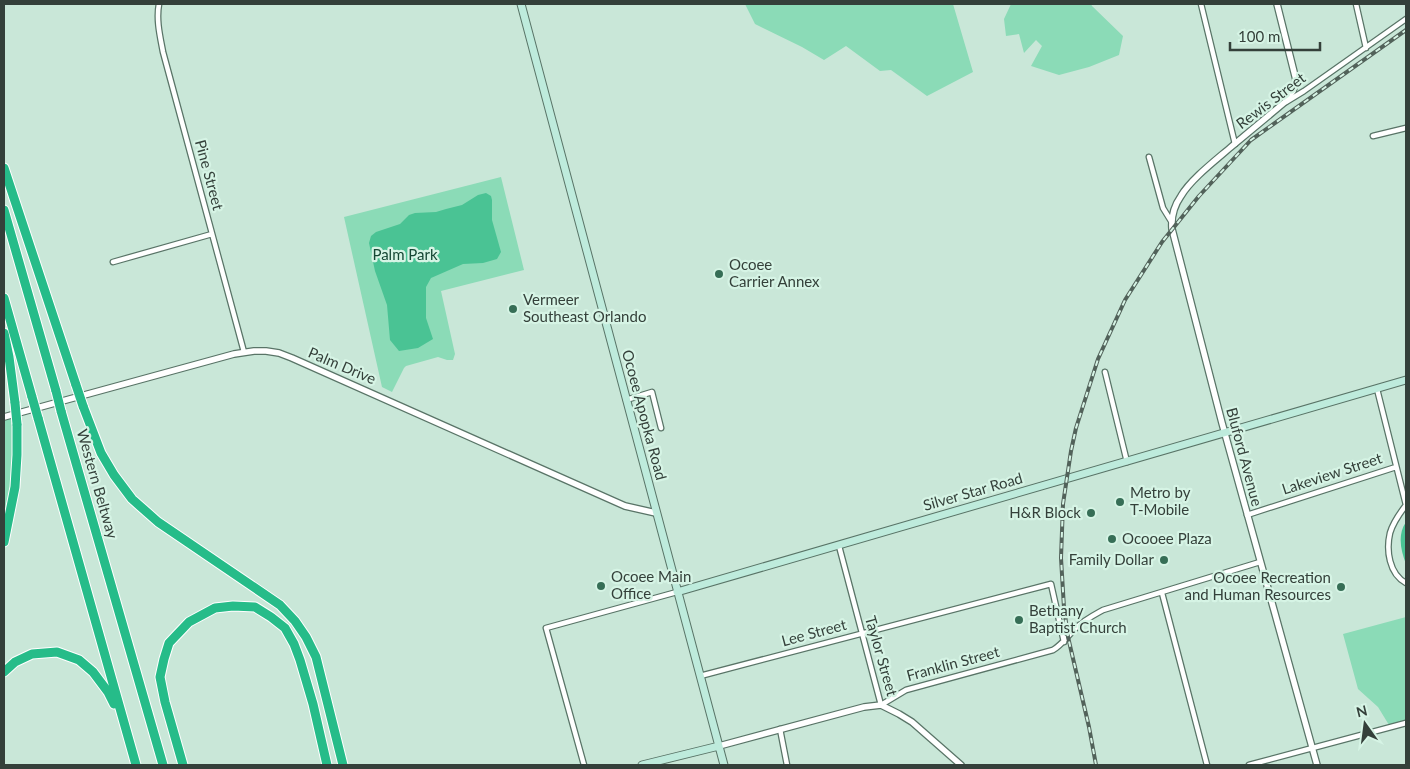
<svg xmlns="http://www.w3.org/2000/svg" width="1410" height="769" font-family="Lato,sans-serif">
	<rect width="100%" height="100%" fill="#c9e7d8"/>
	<path fill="#8bdbb7" d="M745,4H953L973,72L927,96L891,70L880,71L846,46L824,60L802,47L755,24Z
		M1011,4H1091L1092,6L1123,36L1119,55L1089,67L1059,75L1031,66L1042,46L1036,40L1024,53L1019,34L1006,36L1004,19Z
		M501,177L524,270L441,291L455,354L453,360H447L438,357L406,366L404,368L392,392L382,387L344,217Z
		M16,412L15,487L4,542V416Z
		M1406,617V720L1389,725L1378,707L1358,689L1343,634Z"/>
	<path fill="#4ac394" d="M486,193L491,196L492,200V220L501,252L497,259L483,263L463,264L431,278L426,287V318L433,339L418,348L399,351L390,340L387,305L375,271L369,243L371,236L376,232L400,224L409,215L415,213L436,212L446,209L462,205L478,195Z
		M1406,522V564C1401,551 1397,535 1406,522Z"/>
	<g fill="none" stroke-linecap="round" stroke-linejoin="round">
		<g stroke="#597467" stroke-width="7">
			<path id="minor" d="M159,4C156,20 160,36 163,52L244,352
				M1201,4L1235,144
				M1356,4L1366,48
				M1286,102L1304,91L1406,19
				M1373,136L1406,128
				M1149,157L1163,208L1171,221
				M113,262L212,234
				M1105,372L1127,462
				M1377,389L1406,505
				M626,400L652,392L661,428
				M1406,505C1400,513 1393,522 1390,533C1386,550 1389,574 1406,583
				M1247,515L1396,467
				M839,546L881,705L906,690L1053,650C1063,644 1068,635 1076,628C1084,620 1094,615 1103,610L1260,562
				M1162,593L1207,765
				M700,676L1051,584L1064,642
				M780,729L787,765
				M584,765L546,628L677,592
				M1249,765L1406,723"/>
		</g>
		<g stroke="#597467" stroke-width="8">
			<path id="tertiary" d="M1277,4L1296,80L1293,91L1285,102C1267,117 1249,132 1231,147C1216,160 1191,179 1181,196C1174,206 1171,217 1172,229L1222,423L1317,765
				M4,417L234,354L254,351H266L279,353L292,358L625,506L656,513
				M719,746L864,707L881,705L899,714L912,722L961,765"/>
		</g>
		<g stroke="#597467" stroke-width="9">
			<path id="secondary" d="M521,4L724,765
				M677,592L1406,380
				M642,765L719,746"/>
		</g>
		<g stroke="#fff" stroke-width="11">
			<path id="motorway" d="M4,168L76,385
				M4,210L56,391
				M4,298L32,397
				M4,333L9,357L15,403
				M83,406L101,453L114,475L132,499L158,522L280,605L295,621L306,637L316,657L343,765
				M61,411L163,765
				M38,418L136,765
				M4,542L15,487L17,455V424
				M4,672L15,662L32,654L57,652L79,660L93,672L108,692L114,704
				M183,765L165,702L160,677L164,659L169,643L189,622L215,608L233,606L255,607L271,617L285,628L294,644L300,660L313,704L327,765"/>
		</g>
		<use href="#minor" stroke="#fff" stroke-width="4.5"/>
		<use href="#tertiary" stroke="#fff" stroke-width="5.5"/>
		<use href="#secondary" stroke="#beebdc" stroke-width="7"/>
		<use href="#motorway" stroke="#26bc89" stroke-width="9"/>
		<g stroke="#52625a" stroke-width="4">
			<path id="rail" d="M1096,765L1089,727L1068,637L1064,608L1061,558L1063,504L1071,451L1076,428L1098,359L1125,300L1162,242L1199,196L1251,140L1406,30"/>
		</g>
		<use href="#rail" stroke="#d6f4e5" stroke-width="2" stroke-dasharray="5.5" stroke-linecap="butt"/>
		<g stroke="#fff" stroke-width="11" stroke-linecap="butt">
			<path id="motorway-bridge" d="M76,385L83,406
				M56,391L61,411
				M32,397L38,418
				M15,403L17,424"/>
		</g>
		<use href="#motorway-bridge" stroke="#26bc89" stroke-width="9"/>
	</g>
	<g fill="#366e56" stroke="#d6f4e5" stroke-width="2">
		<circle cx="719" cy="274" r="5"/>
		<circle cx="513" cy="309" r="5"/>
		<circle cx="1120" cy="502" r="5"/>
		<circle cx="1091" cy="513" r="5"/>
		<circle cx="1112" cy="539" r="5"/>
		<circle cx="1164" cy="560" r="5"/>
		<circle cx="601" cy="586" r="5"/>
		<circle cx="1341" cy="587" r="5"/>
		<circle cx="1019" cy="620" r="5"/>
	</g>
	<g text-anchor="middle" stroke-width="4.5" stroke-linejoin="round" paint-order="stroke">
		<g font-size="15" fill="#34403a" stroke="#d6f4e5">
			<text transform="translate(1271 101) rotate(-37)" y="5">Rewis Street</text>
			<text transform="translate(209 175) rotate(75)" y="5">Pine Street</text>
			<text transform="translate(342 366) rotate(23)" y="5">Palm Drive</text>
			<text transform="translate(644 415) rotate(75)" y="5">Ocoee Apopka Road</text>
			<text transform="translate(1244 457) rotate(75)" y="5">Bluford Avenue</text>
			<text transform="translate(1332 474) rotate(-18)" y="5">Lakeview Street</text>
			<text transform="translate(97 484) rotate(74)" y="5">Western Beltway</text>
			<text transform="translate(973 492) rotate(-16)" y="5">Silver Star Road</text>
			<text transform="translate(814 633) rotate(-15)" y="5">Lee Street</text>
			<text transform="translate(881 656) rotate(74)" y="5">Taylor Street</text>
			<text transform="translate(953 664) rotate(-15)" y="5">Franklin Street</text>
		</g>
		<g font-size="15" fill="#154734" stroke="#d6f4e5">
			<text x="405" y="260">Palm Park</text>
		</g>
		<g font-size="15" fill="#34403a" stroke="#d6f4e5" text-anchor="start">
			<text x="729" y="270">Ocoee<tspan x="729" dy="17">Carrier Annex</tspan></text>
			<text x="523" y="305">Vermeer<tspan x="523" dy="17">Southeast Orlando</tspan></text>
			<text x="1130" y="498">Metro by<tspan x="1130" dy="17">T-Mobile</tspan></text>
			<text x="1081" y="518" text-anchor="end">H&amp;R Block</text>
			<text x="1122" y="544">Ocooee Plaza</text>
			<text x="1154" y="565" text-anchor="end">Family Dollar</text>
			<text x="611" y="582">Ocoee Main<tspan x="611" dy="17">Office</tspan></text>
			<text x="1331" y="583" text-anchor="end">Ocoee Recreation<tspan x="1331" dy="17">and Human Resources</tspan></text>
			<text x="1029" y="616">Bethany<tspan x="1029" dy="17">Baptist Church</tspan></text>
		</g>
	</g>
	<rect width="1410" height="769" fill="none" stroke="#34403a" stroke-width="10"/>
	<g transform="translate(1365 724) rotate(346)" stroke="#d6f4e5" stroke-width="4" paint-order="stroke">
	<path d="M0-4L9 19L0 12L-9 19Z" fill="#34403a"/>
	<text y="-8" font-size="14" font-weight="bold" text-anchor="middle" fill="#34403a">N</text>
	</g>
	<path d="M1230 42v8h90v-8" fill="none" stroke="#34403a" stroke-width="2.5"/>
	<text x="1238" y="42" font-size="15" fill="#34403a" stroke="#d6f4e5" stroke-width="4" paint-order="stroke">100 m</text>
</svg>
